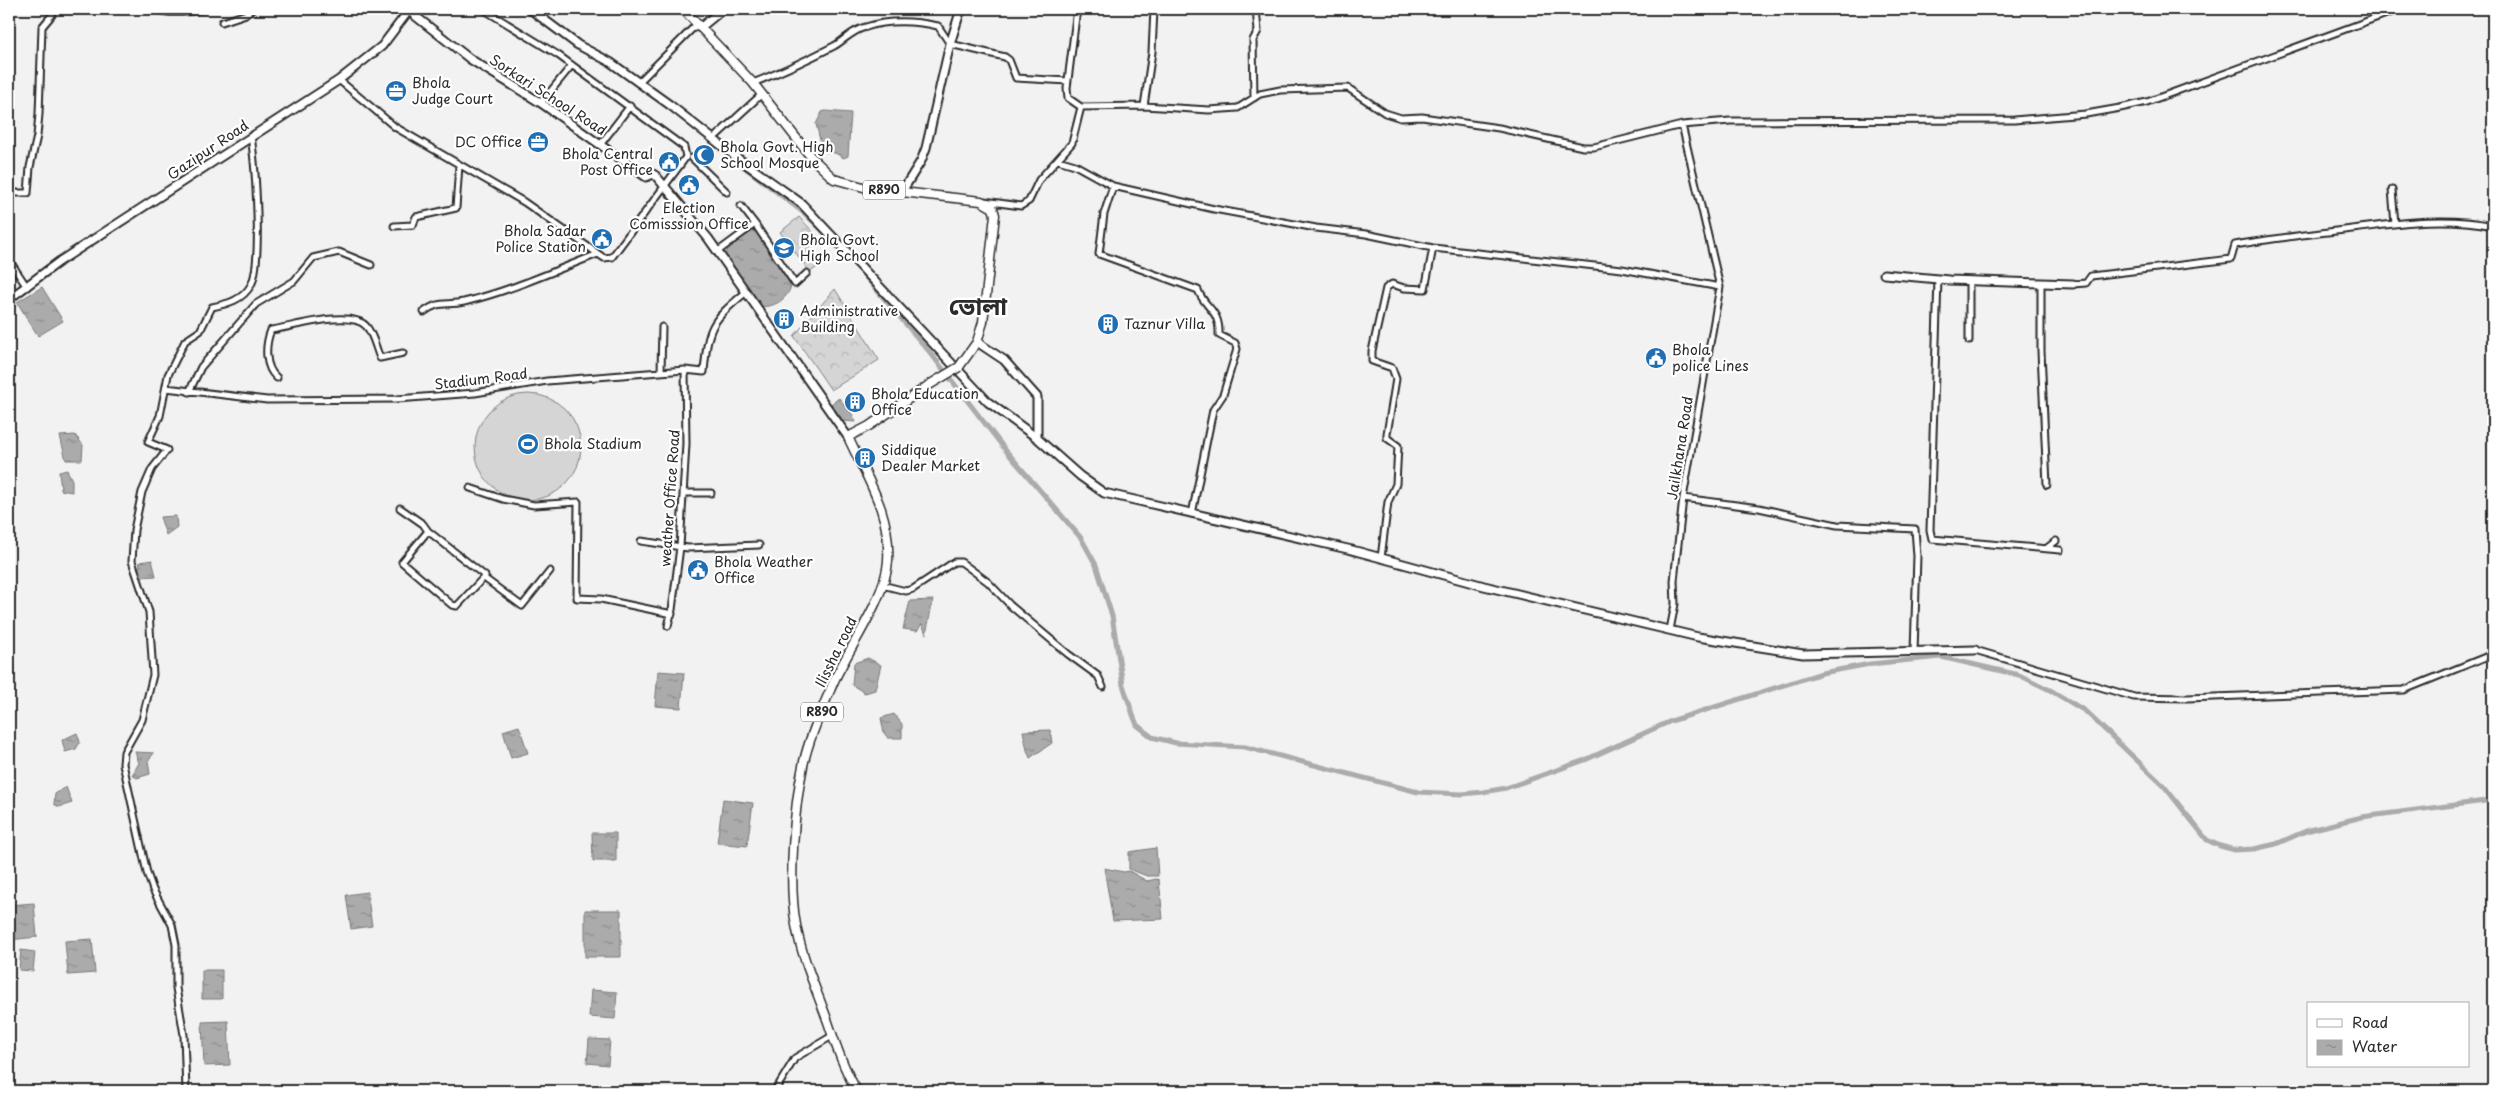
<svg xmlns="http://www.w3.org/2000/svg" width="2502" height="1100" font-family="'Playpen Sans','Noto Sans Bengali',sans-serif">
	<defs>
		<pattern id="forest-crowns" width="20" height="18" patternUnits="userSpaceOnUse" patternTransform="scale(1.25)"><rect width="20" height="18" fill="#d5d5d5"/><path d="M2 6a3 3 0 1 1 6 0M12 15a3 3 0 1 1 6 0" fill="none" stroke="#b7b7b7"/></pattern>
		<pattern id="water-ripples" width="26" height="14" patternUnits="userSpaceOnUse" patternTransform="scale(1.25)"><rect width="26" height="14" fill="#ababab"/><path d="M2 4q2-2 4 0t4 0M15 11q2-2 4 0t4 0" fill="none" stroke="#8b8b8b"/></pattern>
	</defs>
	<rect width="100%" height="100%" fill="#f2f2f2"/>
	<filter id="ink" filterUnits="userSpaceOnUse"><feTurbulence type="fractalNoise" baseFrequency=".02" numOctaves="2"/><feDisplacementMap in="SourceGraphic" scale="10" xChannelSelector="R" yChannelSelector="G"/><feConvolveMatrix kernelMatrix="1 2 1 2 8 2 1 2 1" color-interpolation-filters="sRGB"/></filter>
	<g filter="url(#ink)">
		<path fill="#d5d5d5" stroke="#808080" d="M475 447a53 53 0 1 1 106 0a53 53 0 1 1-106 0Z"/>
		<path fill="url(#forest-crowns)" stroke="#808080" d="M799,217L816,235L817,242L808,251L816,257L819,266L810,272L780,232Z
			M835,289L879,360L831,390L794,336Z"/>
		<path fill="url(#water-ripples)" stroke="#787878" d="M825,111L851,113L848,156L844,158L835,153L825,152L822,148L816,124L822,112Z
			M756,230L791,286C787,301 770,310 756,305L731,264L723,258C727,246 745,235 756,230Z
			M42,287L63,321L38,336L17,302Z
			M839,398L852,414L856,422L843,421L831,404Z
			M75,435L83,445L82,460H66L60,436Z
			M67,470L72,480V492L61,490L59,472Z
			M176,516L177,527L166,535L160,517Z
			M152,560L156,576L140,577L138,570L140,562Z
			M933,600L926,634L922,624L917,631L903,629L910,601Z
			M868,658L881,665L875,690L865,693L852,685L854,663Z
			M658,671L684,673L681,708L655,706Z
			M894,714L902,724V738H888L884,733L881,718Z
			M519,726L528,753L511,758L503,731Z
			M1050,730L1052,743L1030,758L1027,750L1023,731Z
			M77,733L80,742L76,749L65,752L62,740Z
			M135,752L154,753L148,761L150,774L137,778L132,775L139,763Z
			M66,787L72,803L59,807L54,804L55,794Z
			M723,799L753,803L747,846L717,843Z
			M592,833H616V861H593Z
			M1156,848L1158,876H1147L1129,869V852Z
			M1104,868L1124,872L1129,871L1147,881L1156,879L1159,880L1163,919L1113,921Z
			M367,892L372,926L351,929L346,895Z
			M34,903L37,937L9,940V905Z
			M585,910H621V957H585Z
			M92,939L95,973L68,975L65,941Z
			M21,950L35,952L33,971L19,970Z
			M202,970H222V999H202Z
			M591,990L617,992L615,1019L589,1017Z
			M228,1021L230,1065L204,1066L202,1022Z
			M589,1039L610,1040L608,1065L587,1063Z"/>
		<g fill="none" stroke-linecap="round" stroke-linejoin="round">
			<path stroke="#ababab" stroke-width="5" d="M735,160L804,213L827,235
				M863,274L932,355L1007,452L1081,538L1096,565L1112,616L1123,685L1133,715L1137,725L1152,737L1176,743L1245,747L1418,792L1462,794L1484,792L1506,788L1585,760L1671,721L1822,673L1870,664L1941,657L2019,675L2050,690L2085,711L2164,786L2207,840L2220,846L2235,850L2254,849L2276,844L2306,831L2362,817L2493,800"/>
			<g stroke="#2b2b2b" stroke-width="9">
				<path id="street" d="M156,9C170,15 189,12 204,9
					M1077,9L1067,88L1068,98L1081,107
					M222,22L246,14L252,9
					M339,80L395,127L524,202L604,258L612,257L686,157L684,147L558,55L483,9
					M638,83L697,24
					M753,83C781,72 807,60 834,46C845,40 852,30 866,27C888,20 915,21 938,26L950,44L1005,57L1009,60L1016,78L1068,81
					M1254,98L1253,40L1258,31L1256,9
					M541,103L572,65
					M1144,106L1152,52L1154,9
					M714,138L762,94
					M600,145L630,106
					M692,158L727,192
					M1058,160L1075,165L1113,186L1214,209L1316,228L1366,234L1433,248L1622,269L1720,287
					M1113,186L1104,214L1099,254L1198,290C1205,309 1220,309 1219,335L1235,343L1237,349L1223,395L1213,410L1192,514
					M2392,190L2395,224
					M9,193H28L30,167L37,136L39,114L42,27L52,15L54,9
					M984,201L1021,206L1029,201L1039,180L1072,143L1081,107L1144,106L1209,110L1238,108L1260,94L1280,90L1348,88L1385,113L1401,118L1422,117L1499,128L1583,147H1594L1682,125L1730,121L2014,120L2086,114L2120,108L2147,102L2400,9
					M741,206L755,224
					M394,226L413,225L416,217L456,208L459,165
					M717,252L755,224L795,284L807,273
					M9,260L27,287
					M1938,279L1930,530L1932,539L2060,550
					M2041,283V351L2047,485
					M2073,284L2086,283L2091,276L2231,259L2235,245C2274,238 2313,234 2352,229C2400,223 2446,216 2493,226
					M424,312C439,300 446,306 464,302C510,291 554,271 598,254
					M1969,341V281
					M661,372L662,327
					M277,378C264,367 265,345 271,330C293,327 350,309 366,326C373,333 376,349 380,358L403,353
					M166,388L267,400L397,399L475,393L547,381L685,370L704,372C708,327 710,322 745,293
					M189,392L201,367L256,304L294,281L313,258L339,252L371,265
					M470,488L503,499L534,505L578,502L577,598L601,599L672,614
					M683,493H711
					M1683,498L1759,508L1837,525L1915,529L1917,556L1914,652
					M400,508L423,524L428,531L485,576L457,606L452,605L402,562L428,531
					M641,541L688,548L759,545
					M2047,548L2056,541
					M1381,558L1388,502L1396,484L1398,446L1387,438V434L1396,379L1392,368L1372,361V351L1386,288L1392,284L1404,288L1425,289L1433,248
					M484,578L522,606L550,571
					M882,585L906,591L913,589L954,562H961L988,582L1011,606L1068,654L1098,676L1103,687
					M668,626L672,610L680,547L686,444L685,370
					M1670,630L1675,604L1674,581L1683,498L1720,287L1682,125
					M1975,650L2134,697L2187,698L2404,690L2493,654
					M186,1091L184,1035L176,988V945L172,925L153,890L147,873L123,764L124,752L142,720L153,675L149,612L132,561L134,530L142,492L152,469L167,450L148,442L160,416L168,375L185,341L200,331L212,307C227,304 243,300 251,285C263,263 255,163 251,136
					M775,1091L795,1058L832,1036"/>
			</g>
			<g stroke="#2b2b2b" stroke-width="11">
				<path id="secondary" d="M530,9L578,45L610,62L670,105L736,157L801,203L988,402L1037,438L1080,476L1104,493L1352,550L1484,586L1698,637L1803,654L1975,650
					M409,11L470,59L541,103L646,177L653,174L656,176L708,238L848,437
					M700,28L723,9
					M901,193L921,161L926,148L950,44L961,9
					M1884,274L1949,280L2073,284
					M9,299L60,261L339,80L382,46L410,9
					M977,342L1004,360L1037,397V438"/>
			</g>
			<g stroke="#2b2b2b" stroke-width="11">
				<path id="primary" d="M683,9L753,83L811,157L834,179L867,188L981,201L993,208L995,215L983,322L977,342L959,367
					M857,1091C844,1069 836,1046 828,1022C816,989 802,958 796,925C788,883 794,808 803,766C808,740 823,707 834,681C849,648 886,597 888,561C891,512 867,479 848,437L869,426L929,385"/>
			</g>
			<use href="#street" stroke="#fff" stroke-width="5"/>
			<use href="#secondary" stroke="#fff" stroke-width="7"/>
			<use href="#primary" stroke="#fff" stroke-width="8"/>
			<g stroke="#2b2b2b" stroke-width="11" stroke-linecap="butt">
				<path id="primary-bridge" d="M929,385L959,367"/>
			</g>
			<use href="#primary-bridge" stroke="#fff" stroke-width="8"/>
		</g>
	</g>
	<defs>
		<g id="office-disc" transform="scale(1.125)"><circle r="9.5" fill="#1f6fb2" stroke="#fff"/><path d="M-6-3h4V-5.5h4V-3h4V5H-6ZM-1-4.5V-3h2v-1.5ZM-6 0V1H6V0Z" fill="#fff"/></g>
		<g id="mosque-disc" transform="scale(1.125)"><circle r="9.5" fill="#1f6fb2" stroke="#fff"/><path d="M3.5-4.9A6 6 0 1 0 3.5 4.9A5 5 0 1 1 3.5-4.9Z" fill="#fff"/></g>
		<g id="civic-disc" transform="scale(1.125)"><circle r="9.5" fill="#1f6fb2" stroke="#fff"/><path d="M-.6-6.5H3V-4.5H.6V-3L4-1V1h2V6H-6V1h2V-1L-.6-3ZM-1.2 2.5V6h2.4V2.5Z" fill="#fff"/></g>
		<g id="school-disc" transform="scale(1.125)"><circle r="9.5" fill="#1f6fb2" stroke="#fff"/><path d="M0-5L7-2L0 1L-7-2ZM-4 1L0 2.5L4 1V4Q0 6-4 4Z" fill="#fff"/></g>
		<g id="building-disc" transform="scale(1.125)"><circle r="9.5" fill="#1f6fb2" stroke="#fff"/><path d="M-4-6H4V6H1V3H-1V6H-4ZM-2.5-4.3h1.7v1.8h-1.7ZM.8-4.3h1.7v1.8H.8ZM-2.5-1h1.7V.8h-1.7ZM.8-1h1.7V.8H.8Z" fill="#fff"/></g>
		<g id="stadium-disc" transform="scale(1.125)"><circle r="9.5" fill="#1f6fb2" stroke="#fff"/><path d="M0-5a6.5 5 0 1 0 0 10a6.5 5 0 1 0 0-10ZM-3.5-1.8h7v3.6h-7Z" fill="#fff"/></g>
	</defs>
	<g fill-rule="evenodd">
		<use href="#office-disc" x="396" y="91"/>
		<use href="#office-disc" x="538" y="142"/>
		<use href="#mosque-disc" x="704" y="155"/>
		<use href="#civic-disc" x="669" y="162"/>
		<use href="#civic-disc" x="689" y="185"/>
		<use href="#civic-disc" x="602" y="239"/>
		<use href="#school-disc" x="784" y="248"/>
		<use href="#building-disc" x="784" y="319"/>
		<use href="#building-disc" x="1108" y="324"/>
		<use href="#civic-disc" x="1656" y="358"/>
		<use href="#building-disc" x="855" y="402"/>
		<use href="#stadium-disc" x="528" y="444"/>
		<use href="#building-disc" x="865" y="458"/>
		<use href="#civic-disc" x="698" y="570"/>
	</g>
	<g text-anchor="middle" stroke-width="4.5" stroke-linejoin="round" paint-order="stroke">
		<g fill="#fff" stroke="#6b6b6b" stroke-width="1">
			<rect x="863" y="180.5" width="42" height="19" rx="4"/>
			<rect x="801" y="702.5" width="42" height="19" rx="4"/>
		</g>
		<g font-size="12" font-weight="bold" fill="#2b2b2b">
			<text x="884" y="194">R890</text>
			<text x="822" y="716">R890</text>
		</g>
		<g font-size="14" fill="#2b2b2b" stroke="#fff" text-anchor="start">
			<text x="412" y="88">Bhola<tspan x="412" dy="16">Judge Court</tspan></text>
			<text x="522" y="147" text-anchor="end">DC Office</text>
			<text x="720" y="152">Bhola Govt. High<tspan x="720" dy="16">School Mosque</tspan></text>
			<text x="653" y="159" text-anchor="end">Bhola Central<tspan x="653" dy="16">Post Office</tspan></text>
			<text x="689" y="213" text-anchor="middle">Election<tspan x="689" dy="16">Comisssion Office</tspan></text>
			<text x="586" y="236" text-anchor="end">Bhola Sadar<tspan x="586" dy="16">Police Station</tspan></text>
			<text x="800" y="245">Bhola Govt.<tspan x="800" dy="16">High School</tspan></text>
			<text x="800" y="316">Administrative<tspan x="800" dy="16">Building</tspan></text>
			<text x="1124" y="329">Taznur Villa</text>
			<text x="1672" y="355">Bhola<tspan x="1672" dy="16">police Lines</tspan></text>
			<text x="871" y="399">Bhola Education<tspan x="871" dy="16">Office</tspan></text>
			<text x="544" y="449">Bhola Stadium</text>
			<text x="881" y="455">Siddique<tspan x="881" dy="16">Dealer Market</tspan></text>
			<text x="714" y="567">Bhola Weather<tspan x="714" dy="16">Office</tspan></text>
		</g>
		<g font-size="14" fill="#2b2b2b" stroke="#fff">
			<text transform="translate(548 95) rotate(33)" y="5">Sorkari School Road</text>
			<text transform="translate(208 150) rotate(-34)" y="5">Gazipur Road</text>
			<text transform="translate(481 379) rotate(-7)" y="5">Stadium Road</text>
			<text transform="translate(1680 448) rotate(-81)" y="5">Jailkhana Road</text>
			<text transform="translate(670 498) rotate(-86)" y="5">weather Office Road</text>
			<text transform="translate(836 652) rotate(-64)" y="5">Ilissha road</text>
		</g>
		<g font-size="24" font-weight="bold" fill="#2b2b2b" stroke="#fff">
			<text x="978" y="315">ভোলা</text>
		</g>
	</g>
	<rect width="2502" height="1100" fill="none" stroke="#fff" stroke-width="30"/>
	<rect x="15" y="15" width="2472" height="1070" fill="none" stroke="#2b2b2b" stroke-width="2" filter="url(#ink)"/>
	<rect x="2307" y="1002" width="162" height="65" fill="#ffffff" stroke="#aaaaaa"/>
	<rect x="2317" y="1019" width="25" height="8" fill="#ffffff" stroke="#aaaaaa"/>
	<text x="2352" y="1028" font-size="15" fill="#2b2b2b">Road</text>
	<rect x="2317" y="1040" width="25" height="15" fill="url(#water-ripples)" stroke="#aaaaaa"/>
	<text x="2352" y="1052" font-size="15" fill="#2b2b2b">Water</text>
</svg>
